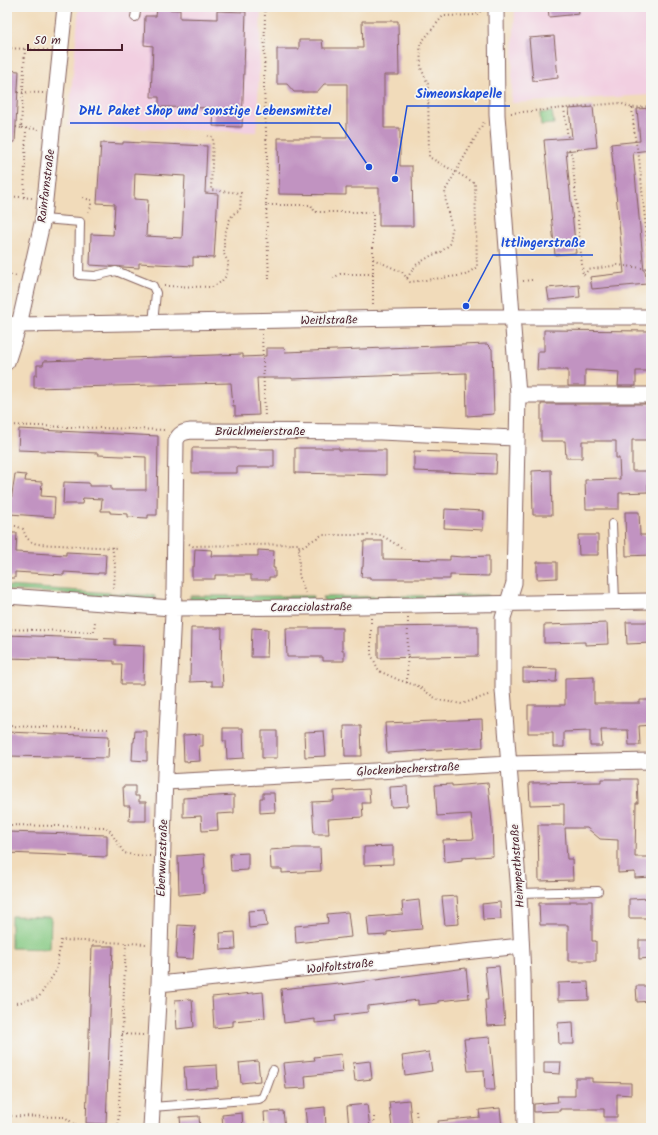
<svg xmlns="http://www.w3.org/2000/svg" width="658" height="1135" font-family="Kalam,sans-serif">
	<rect width="100%" height="100%" fill="#f6f6f2"/>
	<filter id="ink" filterUnits="userSpaceOnUse"><feTurbulence type="fractalNoise" baseFrequency=".025" numOctaves="2"/><feDisplacementMap in="SourceGraphic" scale="8" xChannelSelector="R" yChannelSelector="G"/><feConvolveMatrix kernelMatrix="1 2 1 2 8 2 1 2 1" color-interpolation-filters="sRGB"/></filter>
	<filter id="wash" filterUnits="userSpaceOnUse"><feTurbulence type="fractalNoise" baseFrequency=".012" numOctaves="4" result="noise"/><feDisplacementMap in="SourceGraphic" scale="16" xChannelSelector="R" yChannelSelector="G"/><feGaussianBlur stdDeviation="0.9" result="paint"/><feColorMatrix in="noise" values="0 0 0 0 0 0 0 0 0 0 0 0 0 0 0 0 0 1.4 0 .05"/><feComposite in="paint" operator="in"/></filter>
	<g filter="url(#wash)">
		<rect width="100%" height="100%" fill="#f1dbba"/>
		<path fill="#f2cfe1" d="M79,7H261L257,132L68,126Z
			M515,7H651V95L511,103Z"/>
		<path fill="#85c982" stroke="#687456" d="M552,112L554,124L541,125L540,113Z
			M7,586L155,596V600L7,590Z
			M488,595V598L324,601L322,597Z
			M190,596H313L311,601L190,600Z
			M11,916L51,917L50,949L11,948Z"/>
		<g id="blocks">
			<path fill="#c193c1" fill-rule="evenodd" d="M548,7H578L579,14L549,17Z
				M157,9L180,10V18L217,19V11L246,12L242,127L213,126L214,108L159,107V97H151L153,46L144,45L145,16H156Z
				M362,21H398L399,75H384V128H400V166H412L413,226H379V188H346V195L279,194L278,138H347V84H324L317,92H294L287,84H277V49H299V40H322L323,48H363Z
				M554,36L558,78L533,81L529,38Z
				M7,70L19,71L15,142H7Z
				M593,107L597,147L566,151L576,253L555,255L544,140L572,138L569,109Z
				M651,108V150L633,152L644,271H645L647,284L592,289L590,277L624,273L611,144L640,141L637,109Z
				M123,142L207,146L205,193L218,194L214,258L193,257V266L139,263V268L90,265L91,234L113,235L115,204L97,203L101,143L123,144ZM135,173L185,176L182,238L146,236L148,200L134,199Z
				M579,285L580,297L549,300L547,288Z
				M544,330L651,331V371H636V386H618L619,372L585,370V386H568V370H537L538,351H544Z
				M487,344L492,349L494,414L467,416L466,373L292,379V378H257L259,415L235,416V406H233L231,383L34,388V375H37V365H43L44,361L243,354V357L266,356V348H284L285,352Z
				M541,404H651V440H632V471H648V492L619,493V509H586L585,480L620,479L619,458H616V441H582V458H566L565,441H541Z
				M19,429L158,436L157,515H148V518L128,517V514L110,513V511H101L102,499L83,498L82,504H63L64,482L89,483V486H111V490H146V457L98,455V453L18,450Z
				M192,448H237V449H274V467H237V473H192Z
				M295,448H339V450H386V475L295,473Z
				M414,451L497,454L496,474L414,471Z
				M551,470L552,515H533L532,471Z
				M15,474L26,475L25,481L42,482L41,496L55,497L54,517L9,514Z
				M445,509L484,511L483,530L444,528Z
				M625,512H639L640,535H650L651,555L626,556Z
				M7,533H17L16,552L66,555V552L106,554L105,573H98V574L64,572V575L15,572V578H7Z
				M578,535H598V555H579Z
				M364,541H383V559L450,560V556L462,557L489,556V576L450,575V579H370V577H361L362,567H363Z
				M195,549L212,550L211,556H258V550L274,551L273,568H275V577H269V580H251V575H215V579H192V567H194Z
				M537,562H557V578L537,579Z
				M626,622H651V643L627,644Z
				M607,623L608,644L585,645V642L544,643V625Z
				M454,626H478V656L378,658V627Z
				M191,628H222L221,667H222L223,686H212V681L190,682Z
				M252,628L268,629L267,657H251Z
				M286,628H342V651H344V661H323V657H287Z
				M7,635L115,639V645L144,646L143,684H121L122,664H114V661L7,658Z
				M523,668L557,669L556,682L523,681Z
				M594,677V703H640V700H651V725L639,726L640,745H629L628,730H601L602,746H590V731L564,732V747H553V733H528V705H565V678Z
				M482,719L483,747L387,753L385,723Z
				M344,726H361L362,756H345Z
				M223,728H243L244,758L227,759L226,741H223Z
				M135,731H147V761L132,760L133,742H134Z
				M262,731H277V758H262Z
				M324,731L326,756L305,757L304,732Z
				M7,732L109,736L108,758L7,756Z
				M203,734V746H199L200,761L184,762L183,735Z
				M601,779H637L638,803H636L635,857H651V877L635,878V872L618,873V840L600,839L587,828H565L567,859H572L573,880L539,881L538,825H564V804L530,805L529,783L601,782Z
				M488,783L492,823L493,856L462,858V860L444,862L443,840L474,839L471,814L437,816L435,785L452,784V786Z
				M123,786H135V796H139V802H146V821H129L130,806H124Z
				M407,786L408,806L391,807L390,787Z
				M369,789L370,803H362L363,817L328,819L329,834H314L312,802L334,801V791Z
				M263,793H274L275,812L260,813V798H263Z
				M234,795V813L217,814L218,830L202,831L201,816L183,817V798Z
				M7,832L107,835V857L7,853Z
				M393,846V864L364,865V847Z
				M295,848H320L321,871L282,873V869H271L270,850Z
				M248,853V870L231,871L230,854Z
				M204,854L205,868L203,869L204,893L179,895L178,856Z
				M457,896L459,924L445,925L442,897Z
				M651,898V918H629V899Z
				M419,900L422,929L387,932V935L369,936L367,917L403,914L402,902Z
				M570,901H592V941H596V961H568V925H540L539,903H570Z
				M500,902L501,919L483,920L482,904Z
				M265,910L267,926L249,928L248,911Z
				M348,912L351,937L296,943L295,926L328,923L327,914Z
				M178,925L195,926L193,959L176,958Z
				M235,932L236,949L221,950L220,933Z
				M639,940H651V958L639,959Z
				M92,946H113L106,1124L86,1123Z
				M499,966L502,999H503L505,1025L487,1026L485,1000H488L485,967Z
				M466,968L469,998L438,1001V1003L418,1005V1000L368,1006V1012L335,1016L336,1021L315,1023V1019L284,1023L281,989L338,983V985Z
				M588,982L589,1000L558,1001V983Z
				M636,986H651V1001L637,1002Z
				M263,992L265,1018L233,1021V1026L214,1028L212,997Z
				M192,999L194,1027L177,1029L175,1000Z
				M573,1022L574,1044H559L558,1023Z
				M490,1037L495,1090H485L484,1070L468,1071L464,1039Z
				M429,1052L432,1071L405,1075L402,1056Z
				M341,1054L343,1072L305,1076L306,1088L286,1089L283,1063L315,1060L314,1057Z
				M258,1061L260,1081L241,1083L239,1063Z
				M370,1061L372,1079L355,1081L353,1063Z
				M544,1062H561L560,1074L544,1073Z
				M217,1065L218,1087L186,1089L184,1067Z
				M575,1078H592V1082L631,1083V1095L617,1094V1117H604V1109H560V1111L534,1112V1104L558,1102L557,1096H575Z
				M409,1100L412,1128H392L389,1102Z
				M367,1104L370,1128H349L347,1106Z
				M325,1107L326,1128H307L305,1109Z
				M500,1108L502,1128H439L438,1121L480,1117L479,1110Z
				M283,1111L285,1128H265L264,1112Z
				M242,1113L243,1128H223L222,1115Z
				M199,1116L200,1128H181L180,1117Z"/>
		</g>
	</g>
	<g filter="url(#ink)">
		<use href="#blocks" fill-opacity="0" stroke="#84615d" stroke-width="1"/>
		<g fill="none" stroke-linecap="round" stroke-linejoin="round">
			<g stroke="#84615d" stroke-width="10">
				<path id="service" d="M135,17L137,7
					M43,219L80,222L79,275L95,276L116,271L153,286L156,293L153,323
					M612,524L615,602
					M519,893L598,891
					M152,1107L259,1099L263,1097L273,1070"/>
			</g>
			<g stroke="#84615d" stroke-width="17">
				<path id="minor" d="M496,7L497,115L518,395L514,583L503,618V690L519,893L523,975L525,1128
					M7,324L19,325L455,317H651
					M7,362L19,325L43,219L65,7
					M518,395H651
					M7,596L172,608L306,607L651,601
					M165,782L510,764L651,761
					M159,984L521,946
					M151,1128L159,984L165,773L174,593L176,441C179,433 184,432 191,431L380,432L517,438"/>
			</g>
			<path stroke="#84615d" stroke-width="2" stroke-dasharray="1 3" stroke-linecap="butt" d="M265,7L264,88L267,153L266,205
				M7,48L48,50
				M25,49L21,128L39,129
				M18,92L43,93
				M564,108L568,138
				M632,108L635,138L639,157L651,283
				M511,113L620,103L632,108L651,106
				M16,127L21,128
				M569,149L572,155L583,276
				M7,196L32,198
				M24,197L26,128
				M83,198L91,200V207L87,214
				M373,259L402,272L410,282L465,275L477,267L475,183L429,157L428,84L421,68L420,44L443,16L476,15L482,10
				M7,274L17,276
				M584,275L588,270L618,265L650,269
				M333,278L340,274H374
				M407,278L416,265L432,255L440,253L450,244L452,229L446,204L445,191L484,122
				M269,279L266,205H311L315,212H373V305
				M523,281L532,280
				M164,286L212,287L221,282L226,276L228,268V262L224,254V237L229,221L233,214L240,210L241,193L211,190L213,137L208,136
				M262,334L265,418
				M7,425L166,430
				M7,525L16,526L23,529C26,538 28,541 37,544L118,548
				M189,544L193,546L299,544V575L305,593
				M112,547L115,564L114,590
				M299,548L322,535H381L404,549
				M371,618V654L379,671L399,680L418,686L438,700L462,704L491,694
				M7,629L94,632L95,621
				M407,683L408,618
				M7,726L110,729
				M7,825L106,827L110,831L124,853L133,855L150,856
				M17,1003L39,997L56,971L61,940L126,943
				M122,1034L143,1035
				M416,1111L418,1128
				M7,1116L65,1117L75,1125V1128
				M374,1117L375,1128
				M248,1124V1128
				M75,1125L80,1128
				M291,1126V1128
				M333,1126V1128
				M118,1128L126,943L147,944"/>
			<use href="#service" stroke="#fff" stroke-width="8"/>
			<use href="#minor" stroke="#fff" stroke-width="15"/>
		</g>
	</g>
	<g text-anchor="middle" stroke-width="3.5" stroke-linejoin="round" paint-order="stroke">
		<g font-size="12" fill="#4a1f2b" stroke="#f6f6f2">
			<text transform="translate(46 186) rotate(-83)" y="4">Rainfarnstraße</text>
			<text transform="translate(329 320) rotate(-1)" y="4">Weitlstraße</text>
			<text x="260" y="435">Brücklmeierstraße</text>
			<text transform="translate(311 607) rotate(-1)" y="4">Caracciolastraße</text>
			<text transform="translate(408 769) rotate(-3)" y="4">Glockenbecherstraße</text>
			<text transform="translate(162 858) rotate(-88)" y="4">Eberwurzstraße</text>
			<text transform="translate(517 866) rotate(-94)" y="4">Heimperthstraße</text>
			<text transform="translate(340 966) rotate(-6)" y="4">Wolfoltstraße</text>
		</g>
	</g>
	<path fill="none" stroke="#1d4ed8" stroke-width="1.5" d="M395 179L407 106H510M369 167L339 123H70M466 306L493 255H593"/>
	<g fill="#1d4ed8" stroke="#f6f6f2" stroke-width="1.5">
		<circle cx="395" cy="179" r="4"/>
		<circle cx="369" cy="167" r="4"/>
		<circle cx="466" cy="306" r="4"/>
	</g>
	<g font-size="13" text-anchor="middle" font-weight="bold" fill="#1d4ed8" stroke="#f6f6f2" stroke-width="3.5" stroke-linejoin="round" paint-order="stroke">
		<text x="459" y="98">Simeonskapelle</text>
		<text x="205" y="115">DHL Paket Shop und sonstige Lebensmittel</text>
		<text x="543" y="247">Ittlingerstraße</text>
	</g>
	<rect width="658" height="1135" fill="none" stroke="#f6f6f2" stroke-width="24"/>
	<path d="M28 44v6h94v-6" fill="none" stroke="#4a1f2b" stroke-width="2"/>
	<text x="34" y="44" font-size="12" fill="#4a1f2b" stroke="#f6f6f2" stroke-width="3" paint-order="stroke">50 m</text>
</svg>
